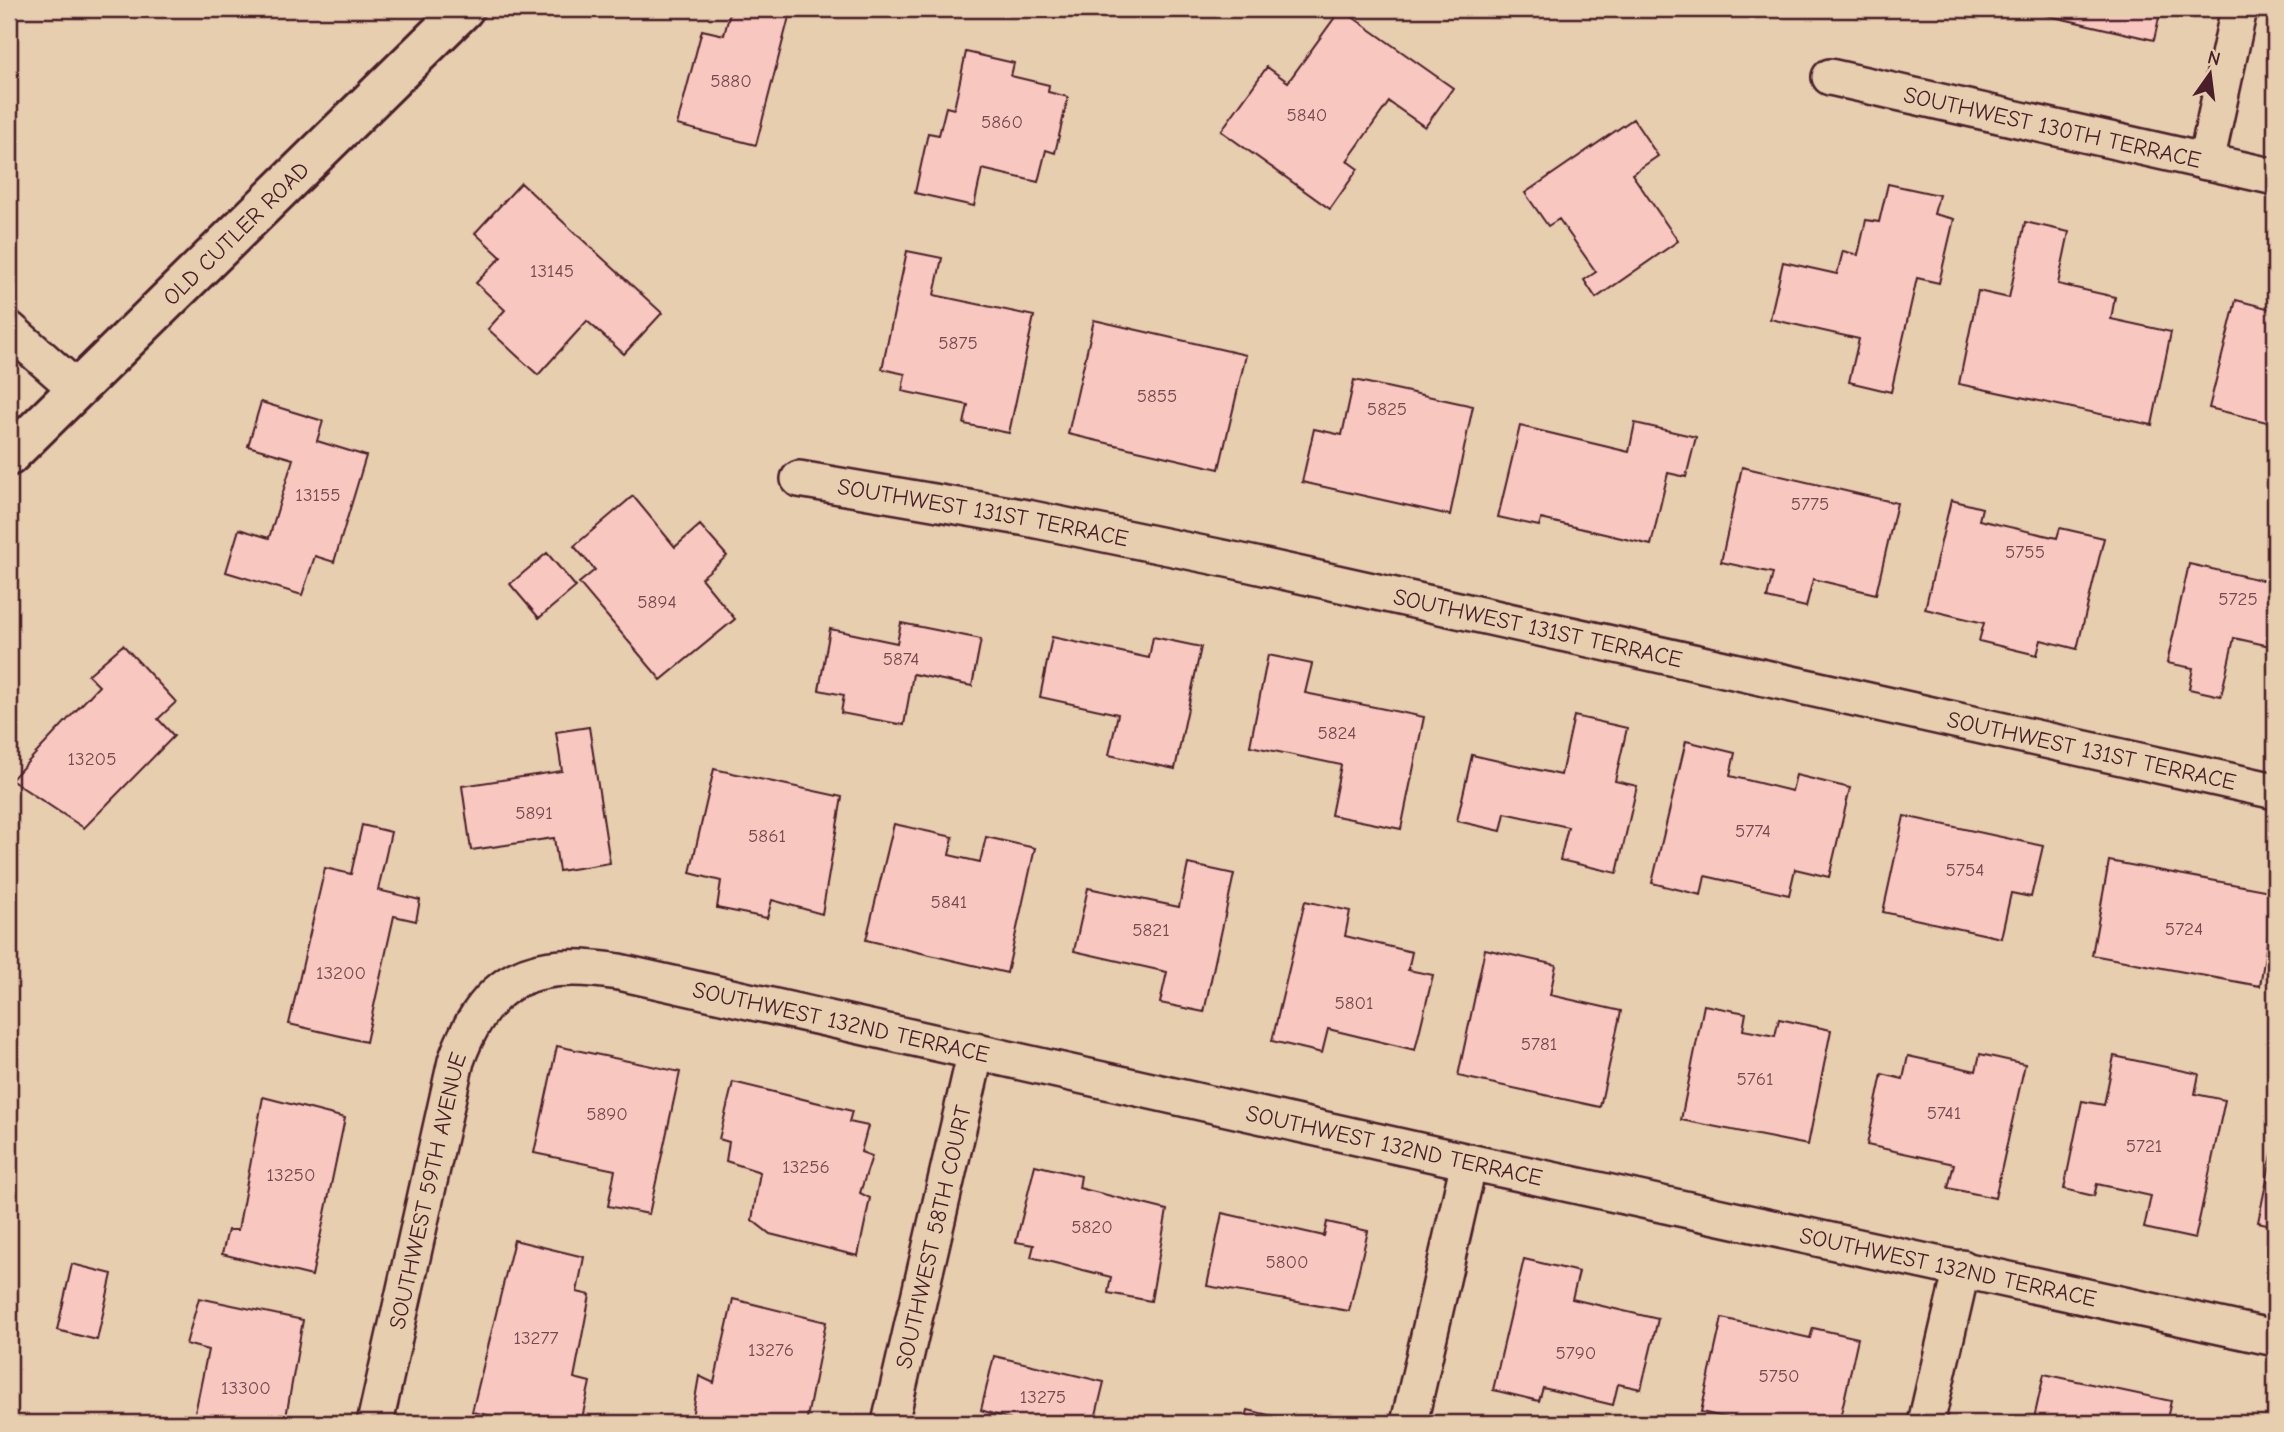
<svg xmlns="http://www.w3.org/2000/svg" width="2284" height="1432" font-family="'Comic Neue',sans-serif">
	<rect width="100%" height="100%" fill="#e7ceaf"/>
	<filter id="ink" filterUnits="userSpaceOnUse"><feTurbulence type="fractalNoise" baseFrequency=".0143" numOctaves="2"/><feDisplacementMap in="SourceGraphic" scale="14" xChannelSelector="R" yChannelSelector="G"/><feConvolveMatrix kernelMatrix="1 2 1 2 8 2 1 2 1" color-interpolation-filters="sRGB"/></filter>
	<g filter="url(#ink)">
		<path fill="#f8c8c0" stroke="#4a1f2b" stroke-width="2" d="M731,9H791L756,145L677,125L702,30L724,35Z
			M1341,9L1453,88L1425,127L1389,102L1347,161L1358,169L1330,209L1221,131L1267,67L1288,82Z
			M2019,9H2161L2154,40Z
			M966,52L1014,63L1011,76L1049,85L1048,92L1068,97L1055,153L1046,150L1038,182L982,169L974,206L915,193L928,133L939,135L946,107L954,109Z
			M1633,119L1658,156L1632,174L1678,241L1596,298L1584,280L1596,272L1559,219L1548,226L1525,193Z
			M521,183L662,313L624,354L587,321L538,375L488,329L505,310L476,283L501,257L475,233Z
			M1888,184L1939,195L1934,214L1954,219L1939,283L1917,278L1891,392L1849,382L1859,339L1770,319L1783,262L1837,274L1843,251L1858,255L1866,220L1879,222Z
			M2025,222L2069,232L2058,284L2115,297L2111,319L2171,332L2152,425L1959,384L1978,291L2009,298Z
			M907,251L942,258L934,295L1034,316L1009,433L964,424L968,405L902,391L905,374L882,369Z
			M2236,300L2275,310V424L2209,408Z
			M1094,320L1246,355L1219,469L1068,434Z
			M1354,380L1473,406L1450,515L1302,482L1314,429L1342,435Z
			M261,402L323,421L317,441L366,456L334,562L315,556L302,595L226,572L239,529L269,538L293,459L248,446Z
			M1635,423L1696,437L1686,477L1668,473L1651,545L1541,519L1539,526L1498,517L1520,426L1629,452Z
			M1742,467L1897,503L1876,594L1813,579L1806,607L1767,598L1773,573L1721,562Z
			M633,496L675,547L700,525L727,556L701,578L735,619L661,680L579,583L595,570L574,546Z
			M1951,500L1982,508L1979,520L2057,538L2060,528L2104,538L2077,649L2041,640L2037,655L1979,641L1984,623L1925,609Z
			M547,553L576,587L539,618L510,584Z
			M2189,564L2275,583V629L2270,646L2234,638L2221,696L2189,689L2193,668L2167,663Z
			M901,623L981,639L972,686L913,674L904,725L841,713L844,695L819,690L830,629L897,643Z
			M1052,637L1149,658L1153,637L1201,647L1175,769L1109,755L1118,714L1040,697Z
			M123,645L176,702L158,719L174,736L84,828L11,780L99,686L88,675Z
			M1268,655L1312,664L1305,693L1424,717L1401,829L1331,815L1341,765L1250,746Z
			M1574,716L1627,728L1615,781L1637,786L1617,873L1560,860L1568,827L1505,813L1501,831L1457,821L1472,755L1561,775Z
			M589,727L610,863L559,871L554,838L471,850L462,786L562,771L556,732Z
			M1686,741L1735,753L1730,776L1792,791L1796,775L1850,788L1829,877L1795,869L1789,895L1705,876L1701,895L1652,883Z
			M714,769L842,797L822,914L772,900L767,918L717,908L721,881L690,873Z
			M1904,816L2043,846L2031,897L2011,893L2001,938L1883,912Z
			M894,824L953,837L949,855L980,862L986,837L1035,848L1007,973L866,940Z
			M362,825L391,832L378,890L420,900L416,921L394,916L366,1042L289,1024L325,868L351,874Z
			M2109,861L2275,892L2260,986L2092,955Z
			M1188,864L1234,874L1204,1012L1160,1003L1167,972L1074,951L1088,888L1179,907Z
			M1305,901L1350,911L1345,936L1412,952L1408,970L1433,975L1415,1050L1328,1029L1322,1053L1272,1041Z
			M1485,949L1556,965L1550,995L1621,1011L1600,1107L1458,1076Z
			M1704,1005L1746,1013L1743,1030L1775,1036L1779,1019L1831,1030L1808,1145L1681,1120Z
			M557,1046L680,1072L649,1214L608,1206L615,1170L534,1153Z
			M1980,1054L2025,1064L1995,1198L1948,1188L1954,1164L1867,1145L1882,1074L1903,1079L1908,1056L1976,1071Z
			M2114,1056L2199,1074L2195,1094L2225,1100L2195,1239L2144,1228L2151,1196L2097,1184L2094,1196L2064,1189L2082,1101L2104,1105Z
			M733,1082L852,1111L849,1122L868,1126L861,1152L872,1156L860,1193L870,1198L858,1256L770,1234L752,1220L760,1172L726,1161L729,1142L719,1139Z
			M263,1097L345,1118L312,1276L222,1254L228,1230H238Z
			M2275,1140V1226L2258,1222Z
			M1035,1165L1081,1176L1079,1188L1167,1210L1151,1301L1108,1293L1111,1277L1031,1257L1034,1245L1016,1242Z
			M1222,1213L1324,1236L1327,1222L1368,1231L1349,1311L1207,1286Z
			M514,1240L584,1257L577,1292L590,1295L574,1378L590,1382L581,1423H532L472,1412Z
			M1524,1259L1579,1272L1572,1299L1658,1319L1641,1389L1618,1384L1613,1405L1543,1388L1539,1401L1493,1390Z
			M72,1264L112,1274L97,1340L57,1330Z
			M199,1298L303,1320L285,1423H193L208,1350L186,1344Z
			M733,1299L826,1322L806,1423H691L699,1376L714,1383Z
			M1722,1318L1810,1338L1813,1328L1858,1338L1839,1423H1750L1701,1412Z
			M994,1356L1104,1382L1094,1423H1010L1011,1420L981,1410Z
			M2044,1374L2171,1401L2166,1423H2033Z
			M1248,1410L1302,1423H1245Z"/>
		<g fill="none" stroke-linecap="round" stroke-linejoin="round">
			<g stroke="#4a1f2b" stroke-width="40">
				<g id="street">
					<path id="s1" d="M1830,77L2275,177"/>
					<path d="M2206,162L2239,9"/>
					<path d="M9,329L78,390"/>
					<path id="s2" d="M799,479L1027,518L1237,561L2275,791"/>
					<path id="s3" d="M375,1423L456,1061C486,976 534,958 619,972L1469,1162L2275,1338"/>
					<path id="s4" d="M890,1423L976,1051"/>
					<path d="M1409,1423L1469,1162"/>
					<path d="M1926,1423L1962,1268"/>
				</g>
			</g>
			<g stroke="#4a1f2b" stroke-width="44">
				<g id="secondary">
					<path id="s5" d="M9,456L464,9"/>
				</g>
			</g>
			<use href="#street" stroke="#e7ceaf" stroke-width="35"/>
			<use href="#secondary" stroke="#e7ceaf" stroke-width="38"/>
		</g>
	</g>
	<g text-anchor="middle" stroke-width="6" stroke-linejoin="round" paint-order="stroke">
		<g font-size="19" fill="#764950">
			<text x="731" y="87">5880</text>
			<text x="1307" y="121">5840</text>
			<text x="1002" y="128">5860</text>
			<text x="552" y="277">13145</text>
			<text x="958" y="349">5875</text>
			<text x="1157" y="402">5855</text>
			<text x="1387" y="415">5825</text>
			<text x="318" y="501">13155</text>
			<text x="1810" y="510">5775</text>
			<text x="2025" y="558">5755</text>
			<text x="2238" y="605">5725</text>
			<text x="657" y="608">5894</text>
			<text x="901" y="665">5874</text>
			<text x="1337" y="739">5824</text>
			<text x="92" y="765">13205</text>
			<text x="534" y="819">5891</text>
			<text x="1753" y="837">5774</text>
			<text x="767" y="842">5861</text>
			<text x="1965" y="876">5754</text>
			<text x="949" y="908">5841</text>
			<text x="2184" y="935">5724</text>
			<text x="1151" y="936">5821</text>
			<text x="341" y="979">13200</text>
			<text x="1354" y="1009">5801</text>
			<text x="1539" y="1050">5781</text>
			<text x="1755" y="1085">5761</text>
			<text x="1944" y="1119">5741</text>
			<text x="607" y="1120">5890</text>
			<text x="2144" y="1152">5721</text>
			<text x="806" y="1173">13256</text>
			<text x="291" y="1181">13250</text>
			<text x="1092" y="1233">5820</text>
			<text x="1287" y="1268">5800</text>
			<text x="536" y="1344">13277</text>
			<text x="771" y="1356">13276</text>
			<text x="1576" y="1359">5790</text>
			<text x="1779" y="1382">5750</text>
			<text x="246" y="1394">13300</text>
			<text x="1043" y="1403">13275</text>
		</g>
		<g font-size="23" fill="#4a1f2b" stroke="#e7ceaf">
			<text dy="8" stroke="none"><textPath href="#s1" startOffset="228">SOUTHWEST 130TH TERRACE</textPath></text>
			<text dy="8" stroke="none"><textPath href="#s5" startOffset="318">OLD CUTLER ROAD</textPath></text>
			<text dy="8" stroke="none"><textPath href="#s2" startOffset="187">SOUTHWEST 131ST TERRACE</textPath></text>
			<text dy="8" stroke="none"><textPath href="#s2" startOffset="754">SOUTHWEST 131ST TERRACE</textPath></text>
			<text dy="8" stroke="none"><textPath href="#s2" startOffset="1321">SOUTHWEST 131ST TERRACE</textPath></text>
			<text dy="8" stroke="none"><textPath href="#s3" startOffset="807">SOUTHWEST 132ND TERRACE</textPath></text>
			<text dy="8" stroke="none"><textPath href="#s3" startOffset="1374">SOUTHWEST 132ND TERRACE</textPath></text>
			<text dy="8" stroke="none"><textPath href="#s3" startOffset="238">SOUTHWEST 59TH AVENUE</textPath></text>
			<text dy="8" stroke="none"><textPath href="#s4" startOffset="191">SOUTHWEST 58TH COURT</textPath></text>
			<text dy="8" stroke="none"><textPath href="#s3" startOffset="1941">SOUTHWEST 132ND TERRACE</textPath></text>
		</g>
	</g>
	<rect width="2284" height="1432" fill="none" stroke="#e7ceaf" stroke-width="35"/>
	<rect x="18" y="18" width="2249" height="1397" fill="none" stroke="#4a1f2b" stroke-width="2.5" filter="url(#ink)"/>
	<g transform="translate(2210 74) rotate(14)" stroke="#e7ceaf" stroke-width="5" paint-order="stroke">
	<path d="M0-5L12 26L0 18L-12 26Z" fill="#4a1f2b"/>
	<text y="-10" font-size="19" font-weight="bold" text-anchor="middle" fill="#4a1f2b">N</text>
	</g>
</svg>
